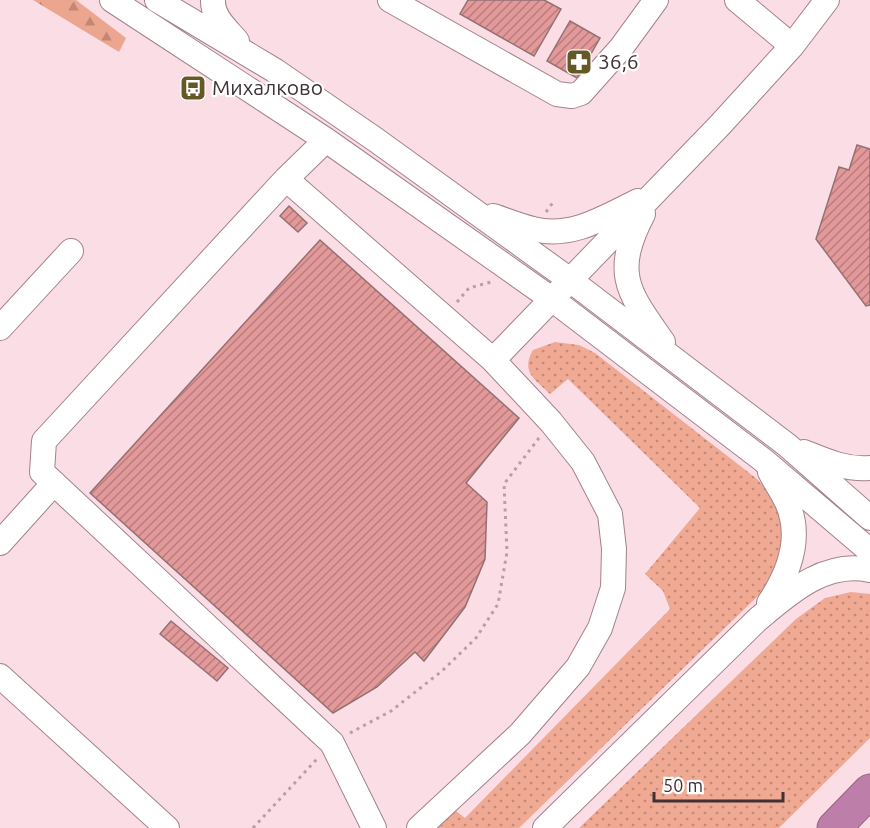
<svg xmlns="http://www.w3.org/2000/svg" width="870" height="828" font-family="Ubuntu,sans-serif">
	<defs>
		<pattern id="grass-dots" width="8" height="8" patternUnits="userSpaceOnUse" patternTransform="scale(1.5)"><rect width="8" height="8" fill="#f0a993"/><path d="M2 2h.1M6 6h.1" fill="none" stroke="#c48a79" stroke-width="1.8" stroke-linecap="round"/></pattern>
		<pattern id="forest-firs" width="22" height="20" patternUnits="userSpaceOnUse" patternTransform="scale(1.5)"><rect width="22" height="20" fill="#eca58e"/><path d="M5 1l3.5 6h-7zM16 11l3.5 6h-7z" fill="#c18775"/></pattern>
		<pattern id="building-hatch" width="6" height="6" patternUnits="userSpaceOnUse" patternTransform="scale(1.5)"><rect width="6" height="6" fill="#e39899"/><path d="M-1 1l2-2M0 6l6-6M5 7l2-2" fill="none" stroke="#b97d7e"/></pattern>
	</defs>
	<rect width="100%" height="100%" fill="#fbdde6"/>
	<path fill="url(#grass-dots)" d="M555,342L579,345L595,353L757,479L771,494L780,511L784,529L779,565L761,593L519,828H431L449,814L456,811L465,818L670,609L663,591L645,574L700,508L568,379L550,394C536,380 520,372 533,350Z
		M851,592L870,594V738L779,828H579L796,619L825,598Z"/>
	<path fill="url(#forest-firs)" d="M33,0H76L126,38L119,52Z"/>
	<path fill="url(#building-hatch)" stroke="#947171" stroke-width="1.5" d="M468,0H544L561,9L534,56L460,14Z
		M570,21L600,38L577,78L547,61Z
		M857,145L870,149V305L866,306L816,239L839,167L849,170Z
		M289,206L307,223L298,232L280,216Z
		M320,240L519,418L466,483L487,502L485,559L465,607L424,661L415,652L377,687L333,713L90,493Z
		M171,621L228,668L217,681L160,634Z"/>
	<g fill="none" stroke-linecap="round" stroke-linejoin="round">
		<g stroke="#a3828b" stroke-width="26">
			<path id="minor" d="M112,0L326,140L553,300L763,460L870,551
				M157,0L274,70L376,140L570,280L787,445L870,518
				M213,0C212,17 227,29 237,41
				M390,0L557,94L572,96L581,93L621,48L656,0
				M737,0L792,46
				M286,179L326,140
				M643,214C612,274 628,292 663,342
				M493,216C506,220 519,226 533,229C571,239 605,217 638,201
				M0,328L71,251
				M493,360L720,125L792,46L827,0
				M804,452C826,461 846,470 870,468
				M0,543L54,483
				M769,603C787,576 801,543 790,510C786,497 776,484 770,472
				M0,676L167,828
				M374,828L332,743L42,472L44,441L286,179L493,360L551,422L583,462L610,514L614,549L613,588L600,628L578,667L520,734L419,828
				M545,828L757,620C789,593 825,560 870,570"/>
		</g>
		<g stroke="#916480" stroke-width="35">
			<path id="highway" d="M834,828L870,791"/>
		</g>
		<path stroke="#b79fa6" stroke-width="3" stroke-dasharray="3 4.5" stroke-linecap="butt" d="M546,212L554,201
			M457,302L469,288L491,282
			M350,733L391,711L442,671L476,638L498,604L507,552L504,484L539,438
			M253,828L317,759"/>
		<use href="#minor" stroke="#fff" stroke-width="24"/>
		<use href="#highway" stroke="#bd7fa9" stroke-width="33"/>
	</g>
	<defs>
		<g id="pharmacy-square" transform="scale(1.35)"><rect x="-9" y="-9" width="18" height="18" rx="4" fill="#645824" stroke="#fff"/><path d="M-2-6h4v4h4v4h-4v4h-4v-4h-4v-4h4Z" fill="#fff"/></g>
		<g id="bus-square" transform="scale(1.35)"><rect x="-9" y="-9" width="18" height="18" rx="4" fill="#645824" stroke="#fff"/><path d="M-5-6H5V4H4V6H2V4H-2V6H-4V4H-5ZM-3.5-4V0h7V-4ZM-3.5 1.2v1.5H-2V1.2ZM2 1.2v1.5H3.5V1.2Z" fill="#fff"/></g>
	</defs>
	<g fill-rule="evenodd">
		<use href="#pharmacy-square" x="579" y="62"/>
		<use href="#bus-square" x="193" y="88"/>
	</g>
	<g text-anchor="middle" stroke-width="4.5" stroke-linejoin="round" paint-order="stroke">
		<g font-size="21" fill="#403135" stroke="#fff" text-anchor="start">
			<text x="598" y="69">36,6</text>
			<text x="212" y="95">Михалково</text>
		</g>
	</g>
	<path d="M654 792v9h129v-9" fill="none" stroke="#403135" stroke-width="3"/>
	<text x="663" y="792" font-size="18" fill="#403135" stroke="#ffffff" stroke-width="4.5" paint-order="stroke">50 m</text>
</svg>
